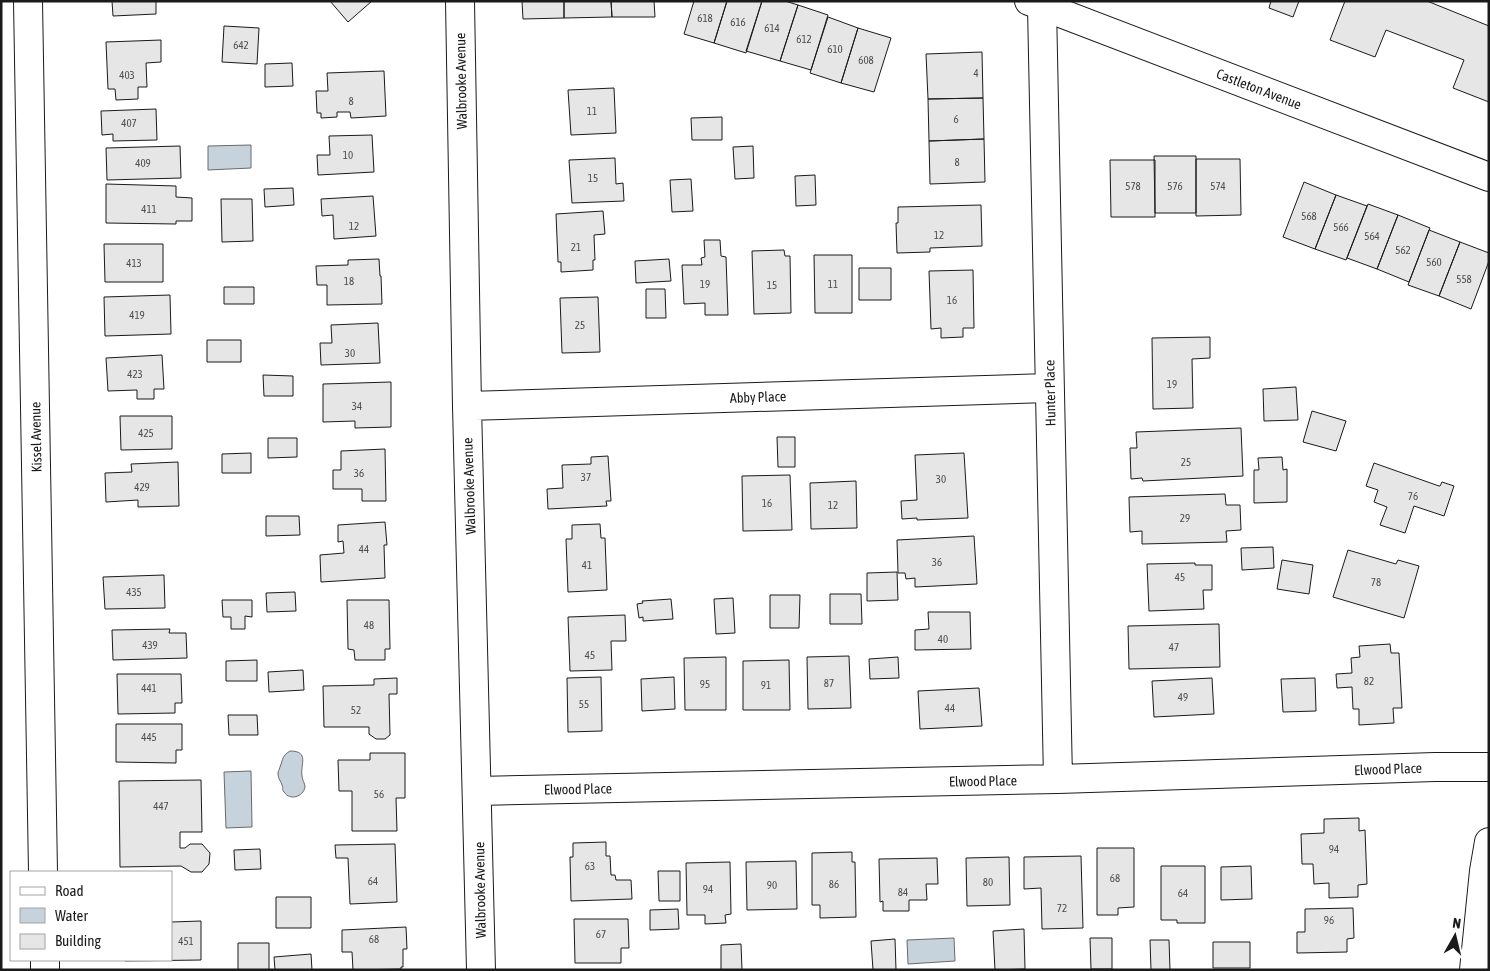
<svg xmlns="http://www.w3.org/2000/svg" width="1490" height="971" font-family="'Asap Condensed',sans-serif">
	<rect width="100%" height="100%" fill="#fff"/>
	<path fill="#c6d2dc" stroke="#6a6a6a" d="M251,145V168L208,170V146Z
		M290,751C310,751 300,765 302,776C302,780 305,783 305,787C303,797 290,801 284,792C281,788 284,790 282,785C281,781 278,779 278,774C278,770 279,771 280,767C283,759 282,756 290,751Z
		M251,771L252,827L226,828L224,772Z
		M954,938L955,961L908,964L907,940Z"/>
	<path fill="#e6e6e6" stroke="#1a1a1a" d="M112,1H156V14L113,16Z
		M330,1H372L348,22Z
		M522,1H564V18L523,19Z
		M564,1H611L612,17L564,18Z
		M611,1H654L655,17H612Z
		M694,1H727L714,43L684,34Z
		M727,1H762L746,53L714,43Z
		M762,1H785L798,5L780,61L746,51Z
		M1271,1H1299L1293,17L1269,8Z
		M1345,1H1427L1489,26V102L1453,88L1464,60L1386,30L1375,57L1330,40Z
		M798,5L828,15L811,70L780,61Z
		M828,17L858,28L841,83L810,73Z
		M224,26L259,28L257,64L222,62Z
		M858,28L891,38L874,92L841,83Z
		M161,40V62L146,63L147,87H138V99L116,100L115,89H108L106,42Z
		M982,52L983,98L928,99L926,54Z
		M292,63L293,86L265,87V64Z
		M384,71L386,116L351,118L350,112H337V117L321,118V113H317L316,91H328L327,73Z
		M614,88L616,133L571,135L568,90Z
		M983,98L984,139L929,141L928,99Z
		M156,109L157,140L113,141V134L102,135L101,111Z
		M722,117V140H692L691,118Z
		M372,135L374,172L318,175L317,155H330L329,136Z
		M984,139L985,182L930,184L929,141Z
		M180,146L181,178L107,180L106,148Z
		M753,146L754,178L735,179L733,147Z
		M1154,156H1196V213H1155Z
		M615,158L616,184L623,183L624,201L572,203L569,160Z
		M1196,159H1240L1241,215L1196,216Z
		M1110,160H1155V217H1111Z
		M815,175L816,205L796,206L795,176Z
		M691,179L693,211L672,212L670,180Z
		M1304,182L1336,195L1315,249L1283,237Z
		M106,184L176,186V197L192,198V221H176V224L106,223Z
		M293,188L294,205L265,207L264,189Z
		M1336,195L1367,206L1346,260L1315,249Z
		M373,196L376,236L334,239L333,215L322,216L321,199Z
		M221,199H252L253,241L222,242Z
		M1368,204L1398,215L1377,269L1347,258Z
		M981,205L982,246L930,248V252L897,253L896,223H898V207Z
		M603,211L605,234L594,235L595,260H593V270L561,272V262H558L556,214Z
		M1398,215L1430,228L1409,282L1377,269Z
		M1429,230L1460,242L1439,296L1408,285Z
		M704,240H720L721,256L726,257L728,315H705V303L684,304L682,265H702L701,258L705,257Z
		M1460,242L1489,253V261L1471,309L1439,296Z
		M104,244H163V282H105Z
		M784,250L785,256H790L791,313L754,314L752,251Z
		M814,255H852V313H815Z
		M379,259L380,276H381L382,304L327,305V285H317L316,266L348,265V260Z
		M669,259L671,281L636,283L635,261Z
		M859,268H891V300H859Z
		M973,270L974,328H963V337L941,338V328L931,329L929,271Z
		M224,287H254V304H224Z
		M646,289H665L666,318H646Z
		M170,295L171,334L105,336L104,297Z
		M598,297L600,352L562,353L560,298Z
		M378,323L380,363L321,365L320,343H332L331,325Z
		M1210,337V358L1192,359L1193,408L1153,409L1152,338Z
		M207,340H241V362H207Z
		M162,355L164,389H154V399H137V390L108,391L106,358Z
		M263,375L293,376V396H264Z
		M391,382V427L355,428V421L323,422V384Z
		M1296,387L1298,420L1264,421L1263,389Z
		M1312,411L1346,421L1336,451L1303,442Z
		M120,416H172V449L121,450Z
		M1241,428L1243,476L1143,481L1142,478L1131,479L1130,448H1137L1136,432Z
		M777,437H795V467H778Z
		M268,438H297V457L268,458Z
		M385,449L386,501H362V489H333V470H341V451Z
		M251,453V473H222V454Z
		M964,453L968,518L917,520V518L902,519L901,501L917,500L915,455Z
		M608,456L611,501H606L607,506L548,509L547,489L563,488L562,465L591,464V457Z
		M1282,457L1283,470L1287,469V502L1254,503V470H1259L1258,458Z
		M178,462L179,506L138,507V500L106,502L105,473L132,472L131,464Z
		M1374,463L1439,486H1440L1442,482L1454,486L1444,516L1414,506L1405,533L1380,525L1387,507L1374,502L1378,490L1366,486Z
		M790,475L792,530L743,531L742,476Z
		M856,481L857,528L811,529L810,483Z
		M1225,494L1226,505H1240L1241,530L1226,531L1227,542L1142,544V531L1130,532L1129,497Z
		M266,516H299L300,535L266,536Z
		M385,522L387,545H384L385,578L321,582L320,555L344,553L343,541L338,542V525Z
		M600,524L601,538H605L607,590L568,592L566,539H572V525Z
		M974,536L977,584L915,587V578L906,579L905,573H898L897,540Z
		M1273,547L1274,568L1242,570L1241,548Z
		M1348,550L1396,564L1398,560L1419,566L1404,618L1333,597Z
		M1282,560L1313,565L1309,594L1277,589Z
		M1195,563V565H1212V590H1203L1204,609L1149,611L1147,564Z
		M897,572L898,600L867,601V573Z
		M164,575L165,608L105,609L103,577Z
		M295,592L296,611L267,612L266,593Z
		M830,594H861L862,624H830Z
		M770,595H800L799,628H770Z
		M733,598L735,633L716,634L714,599Z
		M671,599L673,619L643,621V617L639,618L637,604L643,603L642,601Z
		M222,600H252V617L245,616V629H231V617H223Z
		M347,600H389L390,649H385V660H355L354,650L348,649Z
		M928,612H970L971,649L915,650V630L929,629Z
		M625,615L626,641H611L612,670L570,671L568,617Z
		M1219,624L1220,667L1129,669L1128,626Z
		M170,629L169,633H186L187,658L113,660L112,630Z
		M1390,644L1391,653H1399L1402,708H1393L1394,723L1359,725V709H1353L1352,687L1337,688L1336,674L1352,673L1351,658L1360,657L1359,646Z
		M849,656L851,708L808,709L807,657Z
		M726,657V710H685L684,658Z
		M898,657L899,678L870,679L869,659Z
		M257,660V681H226V661Z
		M789,660L790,710H743V661Z
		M303,670L304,690L269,692L268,672Z
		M117,674H181L182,703H175V713L118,714Z
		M601,677L602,731L568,732L567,678Z
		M674,677L675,709L642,711L641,679Z
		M397,678V694H389L390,735L385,739H376L369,734V727H324L323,686L374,685V679Z
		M1212,678L1214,714L1154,717L1152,681Z
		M1315,678L1316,711L1283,712L1281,679Z
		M979,688L982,726L920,729L918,691Z
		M228,715H257L258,735H229Z
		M116,724H182V750H176V763L116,762Z
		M370,753H405V798H396L397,831H352V791H339L338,760H370Z
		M201,780L202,832H180V848H185L190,844H202L210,853L209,864L202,872H191L181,866L120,867L119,781Z
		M1359,818V831L1365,830L1367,884L1358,885V897L1329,898V883L1314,884L1313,864H1302L1301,834L1324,833V819Z
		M606,842V856H610L611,875H615L616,880H631L632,899L571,901L570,857H573V843Z
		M395,844L397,902L350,904L348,858H336L335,845Z
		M1097,848H1134V907L1118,908V915H1097Z
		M260,849L261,869L235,870L234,850Z
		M852,852V862H855L856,917L820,918V905H812V853Z
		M1081,856L1083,928L1042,929L1041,888L1024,889V857Z
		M1009,857L1010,905L967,906L966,858Z
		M937,858L938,884H926L927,900H909V911H883V901L880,902L879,859Z
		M796,861L797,909L747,910L746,862Z
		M730,862L731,914L725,915L726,923L705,924V915H687L686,863Z
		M1161,866H1205V923H1177V920H1161Z
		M1251,866L1252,899L1221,900V867Z
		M658,871H680V901H659Z
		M276,897H311V928H276Z
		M1353,908L1354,938L1347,939V952L1297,953V932H1305V909Z
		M678,909L679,929L650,930V910Z
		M574,919H628L629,948H621V963H575Z
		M201,921V960L125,961V960H171V922Z
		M406,927L407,949H403V967H401V969L353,970L352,952H342V930Z
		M1024,929L1025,969L995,970L993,931Z
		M1090,938H1112V969H1091Z
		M895,939L896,970H873L871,941Z
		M1150,940H1169L1170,970H1151Z
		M1213,942H1250V968H1213Z
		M238,943H269V970H238Z
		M741,944L742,970H721V945Z
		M311,954L312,970H275L274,957Z"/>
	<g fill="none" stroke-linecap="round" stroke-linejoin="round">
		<g stroke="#1a1a1a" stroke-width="30">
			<path id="minor" d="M28,1L43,872
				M460,1L467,406L481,970
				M1042,7L1058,779
				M467,406L1049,388
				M477,791L1058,779L1435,767H1489
				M45,960V970
				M1474,970L1484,871L1489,842"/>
		</g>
		<g stroke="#1a1a1a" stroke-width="30">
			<path id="tertiary" d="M1029,1L1489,177"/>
		</g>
		<use href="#minor" stroke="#fff" stroke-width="28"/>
		<use href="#tertiary" stroke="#fff" stroke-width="28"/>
	</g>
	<g text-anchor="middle" stroke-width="4" stroke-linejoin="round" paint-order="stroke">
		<g font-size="11" fill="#4d4d4d">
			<text x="705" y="22">618</text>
			<text x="738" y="26">616</text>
			<text x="772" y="32">614</text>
			<text x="804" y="43">612</text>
			<text x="241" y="49">642</text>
			<text x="835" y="53">610</text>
			<text x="866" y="64">608</text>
			<text x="976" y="77">4</text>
			<text x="127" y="79">403</text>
			<text x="351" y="105">8</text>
			<text x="592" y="115">11</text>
			<text x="956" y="123">6</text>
			<text x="129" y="127">407</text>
			<text x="348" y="159">10</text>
			<text x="957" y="166">8</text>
			<text x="143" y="167">409</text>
			<text x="593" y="182">15</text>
			<text x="1133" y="190">578</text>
			<text x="1175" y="190">576</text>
			<text x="1218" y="190">574</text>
			<text x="149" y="213">411</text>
			<text x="1309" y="220">568</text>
			<text x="354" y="230">12</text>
			<text x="1341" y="231">566</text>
			<text x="939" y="239">12</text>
			<text x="1372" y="240">564</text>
			<text x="576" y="251">21</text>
			<text x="1403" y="254">562</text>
			<text x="1434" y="266">560</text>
			<text x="134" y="267">413</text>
			<text x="1464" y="283">558</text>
			<text x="349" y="285">18</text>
			<text x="705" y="288">19</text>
			<text x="833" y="288">11</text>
			<text x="772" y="289">15</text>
			<text x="952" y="304">16</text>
			<text x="137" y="319">419</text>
			<text x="580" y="329">25</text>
			<text x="350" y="357">30</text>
			<text x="135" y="378">423</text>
			<text x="1172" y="388">19</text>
			<text x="357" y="410">34</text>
			<text x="146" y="437">425</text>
			<text x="1186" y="466">25</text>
			<text x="359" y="477">36</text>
			<text x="586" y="481">37</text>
			<text x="941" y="483">30</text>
			<text x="142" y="491">429</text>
			<text x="1413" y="500">76</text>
			<text x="767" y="507">16</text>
			<text x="833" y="509">12</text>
			<text x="1185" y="522">29</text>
			<text x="364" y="553">44</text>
			<text x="937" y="566">36</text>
			<text x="587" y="569">41</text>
			<text x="1180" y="581">45</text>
			<text x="1376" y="586">78</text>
			<text x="134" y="596">435</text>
			<text x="369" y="629">48</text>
			<text x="943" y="643">40</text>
			<text x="150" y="649">439</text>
			<text x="1174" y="651">47</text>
			<text x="590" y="659">45</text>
			<text x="1369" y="685">82</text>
			<text x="829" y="687">87</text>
			<text x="705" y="688">95</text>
			<text x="766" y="689">91</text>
			<text x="149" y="692">441</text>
			<text x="1183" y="701">49</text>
			<text x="584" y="708">55</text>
			<text x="950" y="712">44</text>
			<text x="356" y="714">52</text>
			<text x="149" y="741">445</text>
			<text x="379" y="798">56</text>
			<text x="161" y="810">447</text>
			<text x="1334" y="853">94</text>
			<text x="590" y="870">63</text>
			<text x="1115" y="882">68</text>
			<text x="373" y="885">64</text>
			<text x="988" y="886">80</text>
			<text x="834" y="888">86</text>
			<text x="772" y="889">90</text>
			<text x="708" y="893">94</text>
			<text x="903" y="896">84</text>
			<text x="1183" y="897">64</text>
			<text x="1062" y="912">72</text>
			<text x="1329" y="924">96</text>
			<text x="601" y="938">67</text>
			<text x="374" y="943">68</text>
			<text x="186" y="945">451</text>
		</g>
		<g font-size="14" fill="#1a1a1a" stroke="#fff">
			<text transform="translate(461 81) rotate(-91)" y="5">Walbrooke Avenue</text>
			<text transform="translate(1259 89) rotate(21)" y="5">Castleton Avenue</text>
			<text transform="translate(1050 393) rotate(-91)" y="5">Hunter Place</text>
			<text transform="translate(758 397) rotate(-2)" y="5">Abby Place</text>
			<text transform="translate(36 437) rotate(-91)" y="5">Kissel Avenue</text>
			<text transform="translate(469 486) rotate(-92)" y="5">Walbrooke Avenue</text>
			<text transform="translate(1388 769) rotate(-2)" y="5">Elwood Place</text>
			<text transform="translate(983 781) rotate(-1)" y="5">Elwood Place</text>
			<text transform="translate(578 789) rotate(-1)" y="5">Elwood Place</text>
			<text transform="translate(480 890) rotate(-91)" y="5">Walbrooke Avenue</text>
		</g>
	</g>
	<rect width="1490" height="971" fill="none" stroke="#1a1a1a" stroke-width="5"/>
	<rect x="10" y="871" width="162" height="90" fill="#ffffff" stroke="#a3a3a3"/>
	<rect x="20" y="887" width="25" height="8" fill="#ffffff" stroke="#a3a3a3"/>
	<text x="55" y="896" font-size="15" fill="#1a1a1a">Road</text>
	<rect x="20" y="908" width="25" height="15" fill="#c6d2dc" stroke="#a3a3a3"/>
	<text x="55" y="921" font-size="15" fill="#1a1a1a">Water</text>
	<rect x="20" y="934" width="25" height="15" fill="#e6e6e6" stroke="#a3a3a3"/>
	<text x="55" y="946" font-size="15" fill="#1a1a1a">Building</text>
	<g transform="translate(1455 936) rotate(8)" stroke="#ffffff" stroke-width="4" paint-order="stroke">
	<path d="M0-4L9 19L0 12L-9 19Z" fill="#1a1a1a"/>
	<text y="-8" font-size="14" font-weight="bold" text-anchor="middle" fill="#1a1a1a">N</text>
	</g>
</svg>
